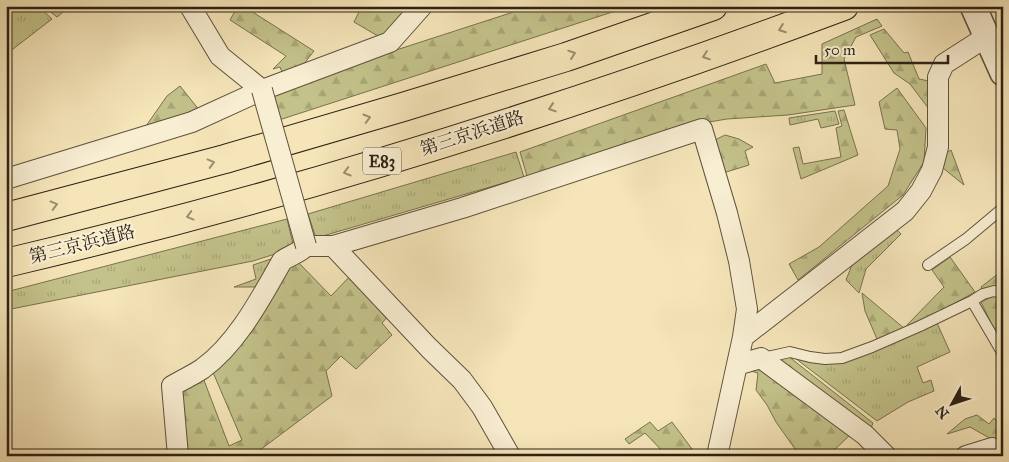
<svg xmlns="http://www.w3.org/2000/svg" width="1009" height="462" font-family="'IM FELL Great Primer','Noto Serif JP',serif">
	<defs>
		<pattern id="grass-tufts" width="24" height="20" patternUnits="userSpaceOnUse" patternTransform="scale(1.25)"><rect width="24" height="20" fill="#c3c28a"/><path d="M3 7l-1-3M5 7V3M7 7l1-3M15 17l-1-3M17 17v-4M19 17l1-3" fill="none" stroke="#a8a676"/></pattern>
		<pattern id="forest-firs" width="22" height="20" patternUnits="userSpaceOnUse" patternTransform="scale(1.25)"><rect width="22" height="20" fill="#c3c28a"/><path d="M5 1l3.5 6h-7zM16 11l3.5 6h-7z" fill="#a8a676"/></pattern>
	</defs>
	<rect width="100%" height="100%" fill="#f5e5b9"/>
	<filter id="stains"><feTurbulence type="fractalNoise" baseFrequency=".004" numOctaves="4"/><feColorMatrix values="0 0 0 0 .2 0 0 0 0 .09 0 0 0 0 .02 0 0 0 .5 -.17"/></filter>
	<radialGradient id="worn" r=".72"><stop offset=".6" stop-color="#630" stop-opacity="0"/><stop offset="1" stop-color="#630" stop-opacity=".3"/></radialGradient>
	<path fill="url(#grass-tufts)" stroke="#78724f" d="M6,6H38L52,19L13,49L6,45Z
		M835,111L839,124L821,128L818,119L790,125L789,118Z
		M516,152L524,177L316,238L308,214Z
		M287,219L294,248L253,261L6,310V292Z
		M894,227L901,234L866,269L859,293L846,280L852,265Z
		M271,259L273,268L261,287H234L256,279L253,265Z
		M937,323L950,352L917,367L923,383L931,380L934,391L908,402L877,421L791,355L821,362Z"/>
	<path fill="url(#forest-firs)" stroke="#78724f" d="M43,6H66L67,9L57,17Z
		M238,6H243L314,51L303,65L282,72L280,67L273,69L286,56L230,20Z
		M362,6H412L383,39L354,22Z
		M532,6H631L279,120L273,96L390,52Z
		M877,19L882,26L856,37L844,59L855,105L788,115L727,119L697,124L527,176L520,152L766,64L775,83L822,74V44Z
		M884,29L904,53L908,52L919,79L929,81V109L910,84L894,73L870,35Z
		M180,86L200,111L146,126L167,96Z
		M897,88L926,128L924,162L903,195L798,280L789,264L819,247L888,186L900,149L897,130L885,129L879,102Z
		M844,110L858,155L801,179L793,148L799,147L803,164L841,157L836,128L842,126L838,111Z
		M725,135L739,139L753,147L745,151L749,165L723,173L713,141Z
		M951,150L964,185L943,168L944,154Z
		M950,257L975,292L910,328L907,325L944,287L932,270Z
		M297,261L331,296L352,274L390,314L382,323L392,335L356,369L341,356L326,371L332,396L252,456H183L177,390L202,375L229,446L242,440L212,370L278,279Z
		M999,273L1003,276V291L983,290L981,287Z
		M862,293L905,329L877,339L865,311Z
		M995,295L1003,297V348L981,302Z
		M788,356L873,423L869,433L768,360Z
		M760,365L851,434L828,456H800L776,422L767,405L756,390L758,373L747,370Z
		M977,415L989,424L994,418L1000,426H1003V456L993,440L970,427L947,434L965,419Z
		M650,422L658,431L672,422L692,449L684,456H667L645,433L629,444L625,439Z"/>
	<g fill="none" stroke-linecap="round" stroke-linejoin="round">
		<g stroke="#5f523d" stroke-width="12">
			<path id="service" d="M928,265L966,239L1003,208
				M972,301L1003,354
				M763,358L790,352L810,357L825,359L842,358L872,347L920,326L972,301L983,294L994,291L1003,293"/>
		</g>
		<g stroke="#5f523d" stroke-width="22">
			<path id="minor" d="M190,6L220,56L262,90
				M6,179L192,122L262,90L390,42L422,6
				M333,246L462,208L702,129L727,213L739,261L747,309L743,337
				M737,365L761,358L865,435L886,456
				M178,456L172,386C182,380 193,375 202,369C237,344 261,298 282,261C290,255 300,253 306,246H333L429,348L462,380L482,407L510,456
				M717,456L743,337L905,211L921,191L932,170L938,147V77L944,64L986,37
				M966,456L992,448"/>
		</g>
		<g stroke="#5f523d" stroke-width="28">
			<path id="tertiary" d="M973,6L1003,73"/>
		</g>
		<g stroke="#2d2114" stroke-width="30">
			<path id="motorway" d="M6,217L225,159L403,107L566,57L713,6
				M6,263C291,196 571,108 844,6"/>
		</g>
		<use href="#service" stroke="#f8eed2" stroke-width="10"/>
		<use href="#minor" stroke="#f8eed2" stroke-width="20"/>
		<use href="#tertiary" stroke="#f8eed2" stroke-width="25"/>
		<use href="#motorway" stroke="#f5e5b9" stroke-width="28"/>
		<g stroke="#5f523d" stroke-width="22" stroke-linecap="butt">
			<path id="minor-bridge" d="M262,90L306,246"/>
		</g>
		<use href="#minor-bridge" stroke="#f8eed2" stroke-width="20"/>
	</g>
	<defs><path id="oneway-chevron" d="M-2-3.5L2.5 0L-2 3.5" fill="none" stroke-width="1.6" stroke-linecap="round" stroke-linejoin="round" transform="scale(1.25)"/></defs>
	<g stroke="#9b8d6f">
		<use href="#oneway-chevron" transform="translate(782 29) rotate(160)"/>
		<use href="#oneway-chevron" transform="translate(572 54) rotate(-19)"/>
		<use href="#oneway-chevron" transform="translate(706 56) rotate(161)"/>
		<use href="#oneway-chevron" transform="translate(552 108) rotate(162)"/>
		<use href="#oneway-chevron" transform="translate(367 118) rotate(-16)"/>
		<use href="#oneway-chevron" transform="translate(211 163) rotate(-15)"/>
		<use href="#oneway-chevron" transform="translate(347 172) rotate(164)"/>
		<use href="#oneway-chevron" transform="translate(54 205) rotate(-15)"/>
		<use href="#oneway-chevron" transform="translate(190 216) rotate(165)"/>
	</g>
	<g text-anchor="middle" stroke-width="4.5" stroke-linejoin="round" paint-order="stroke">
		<rect fill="#f8eed2" stroke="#6a5e4d" stroke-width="1" x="363" y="147.5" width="38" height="27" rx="4"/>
		<g font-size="16" font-weight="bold" fill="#2d2114">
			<text x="382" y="167">E83</text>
		</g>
		<g font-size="18" fill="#2d2114" stroke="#f8eed2">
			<text transform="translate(472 133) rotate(-18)" y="6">第三京浜道路</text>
			<text transform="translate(82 244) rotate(-14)" y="6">第三京浜道路</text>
		</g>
	</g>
	<rect width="1009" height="462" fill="none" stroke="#f5e5b9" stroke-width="25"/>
	<rect x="8" y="8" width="994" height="447" fill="none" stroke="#2d2114" stroke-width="2.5"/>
	<rect x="12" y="12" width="984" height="437" fill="none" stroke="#2d2114"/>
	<g transform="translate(952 404) rotate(230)" stroke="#f8eed2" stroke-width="4" paint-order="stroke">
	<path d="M0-4L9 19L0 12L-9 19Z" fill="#2d2114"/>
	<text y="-8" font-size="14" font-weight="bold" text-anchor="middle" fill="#2d2114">N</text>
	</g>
	<path d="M816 55v8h132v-8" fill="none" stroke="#2d2114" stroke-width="2.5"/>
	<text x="824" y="55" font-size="15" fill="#2d2114" stroke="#f8eed2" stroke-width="4" paint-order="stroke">50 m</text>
	<rect width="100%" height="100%" filter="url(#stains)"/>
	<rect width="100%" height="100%" fill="url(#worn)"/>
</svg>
